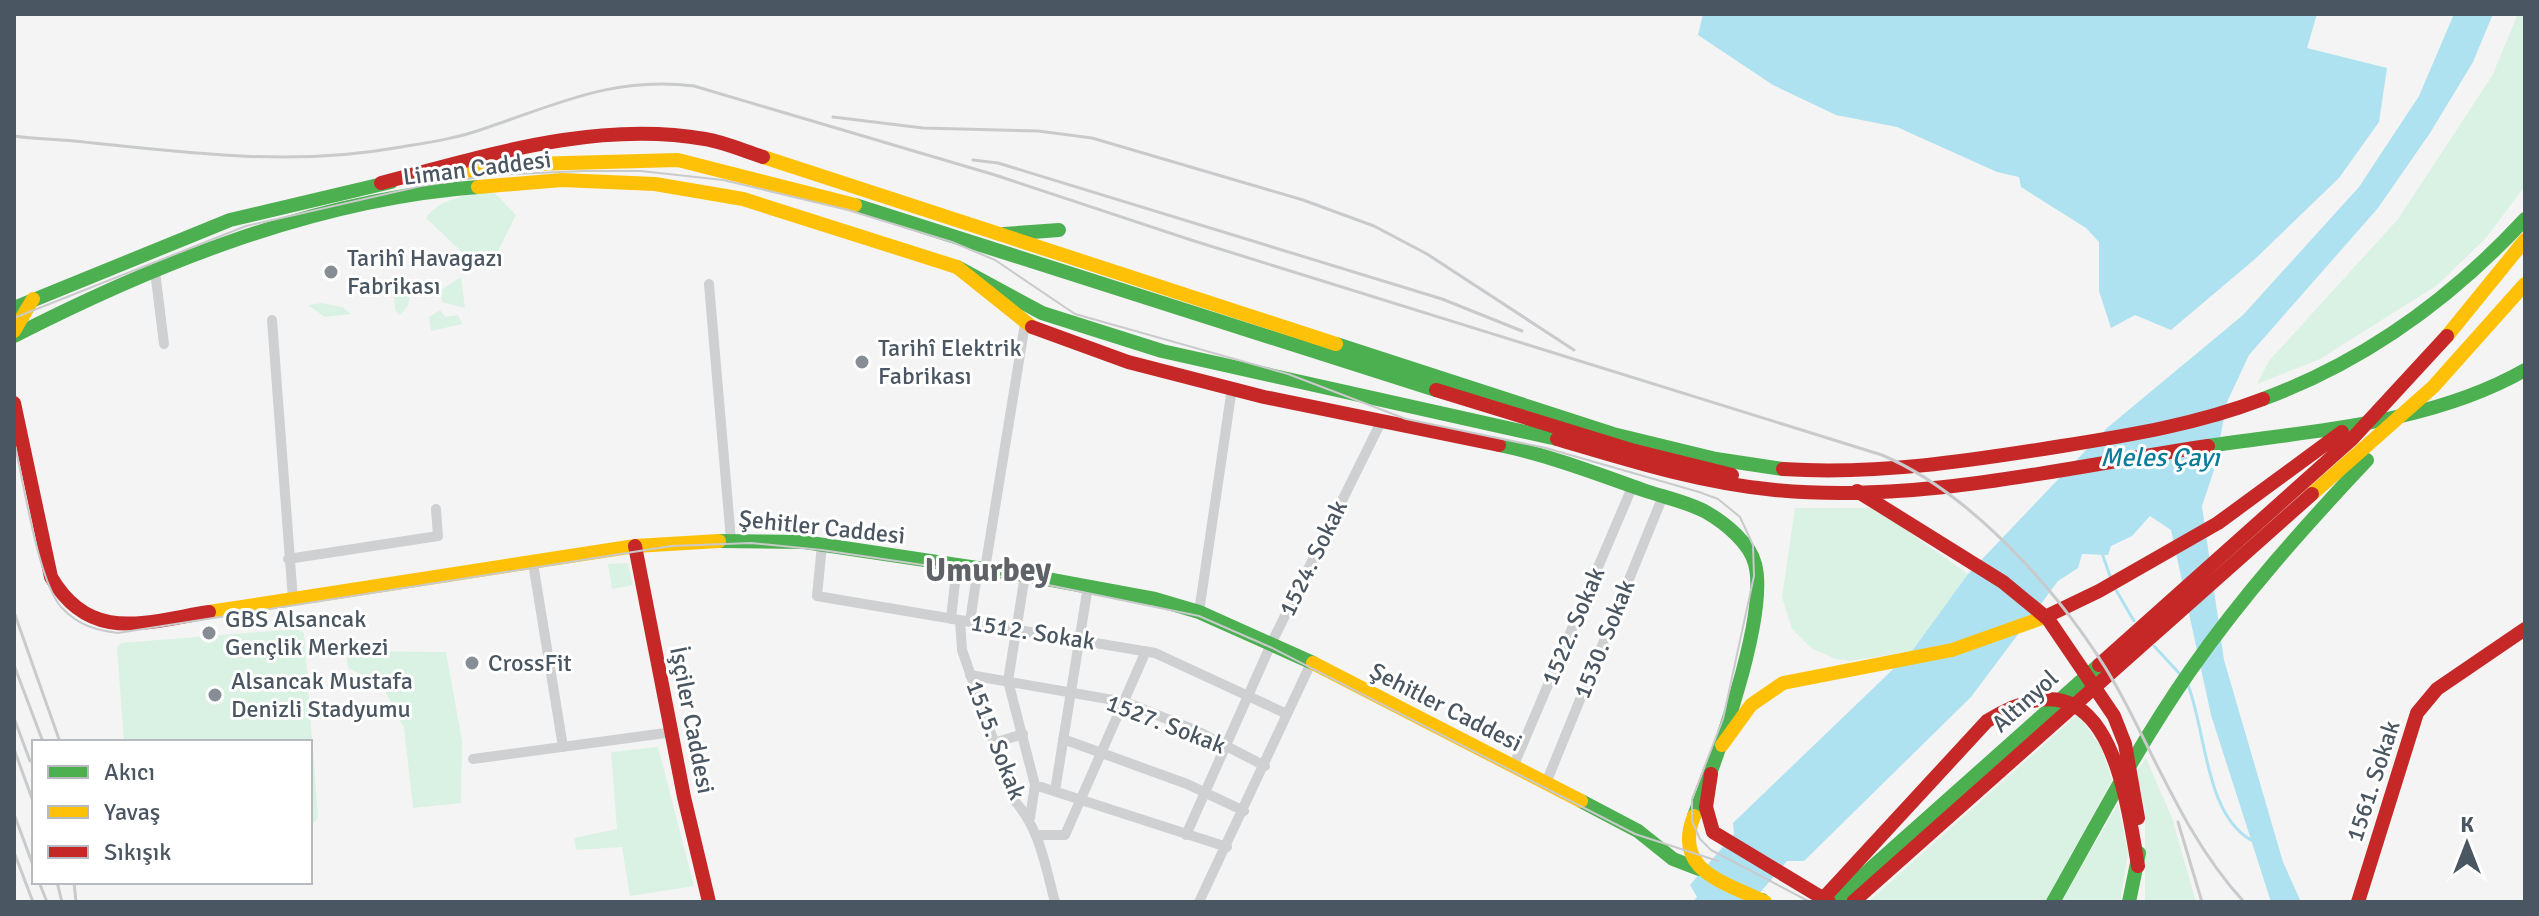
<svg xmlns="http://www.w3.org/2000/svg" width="2539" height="916" font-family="Signika,sans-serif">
	<rect width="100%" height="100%" fill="#f4f4f4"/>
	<path fill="#d9f2e3" d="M2518,14H2525V186L2486,238L2436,286L2320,359L2257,384L2269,361L2398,219L2492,76Z
		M494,192L516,215L495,257L481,270L426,218C437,199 473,193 494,192Z
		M461,277L465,308L442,302L441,290Z
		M399,284L410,289L408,306L400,315L395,310L394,296Z
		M322,303L342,307L351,314L325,317L308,305Z
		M440,310L445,317L458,315L462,324L431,331L429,317Z
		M1795,508H1875L1968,574L1912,651L1850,661L1836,659L1811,648L1792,629L1782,597Z
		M628,563L633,585L612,589L608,564Z
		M298,629L304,633L318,817L315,822L310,823V742H124L117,648L121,643Z
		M346,651L446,652L462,741L461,803L413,808L404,728L382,685L348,668Z
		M2078,714L2101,747L2112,780L2045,902H1868Z
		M658,747L694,886L630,896L622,847L576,850L574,838L617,829L611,752Z
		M2146,758L2172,818L2196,902H2145V809L2136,772Z
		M2118,804L2128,853L2120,902H2061Z"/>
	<path fill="#aee2f0" d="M1703,14H2317L2307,48L2387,68L2379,122L2339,178L2255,259L2171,330L2135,315L2111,328L2099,291V242L2086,228L2021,187L2019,177L1997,172L1897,127L1836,115L1773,85L1698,35Z
		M2454,14H2493L2473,62L2430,133L2378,208L2249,355L2227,402L2214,470L2202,506L2224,660L2283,862L2301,902H2271L2211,715L2171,530L2150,516L2132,536L2111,546L2108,555L2082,554L2078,568L2058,581L1971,697L1804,861H1787L1752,902H1693L1697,897L1690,885L1734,834L1733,823L1912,651L1968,574L2107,428L2243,315L2359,187L2419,96Z"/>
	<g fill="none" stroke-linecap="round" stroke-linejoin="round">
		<path stroke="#aee2f0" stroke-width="3" d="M2102,553L2110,576
			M2116,590L2134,621
			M2154,646L2179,673
			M2188,685C2206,731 2205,814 2251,840"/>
		<path stroke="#ced0d2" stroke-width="10" d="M155,271L164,344
			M709,284L731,540
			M272,320L293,600
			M822,545L817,596L1155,653L1287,714
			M288,559L438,536L436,509
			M533,563L563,747
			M985,569L1025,324
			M1025,575L1008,681L1035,785
			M1199,612L1232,388
			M951,619L957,564
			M960,620L962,650L1014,800C1040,829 1045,865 1055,902
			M970,622L978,567
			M970,675L1125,702L1197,731L1265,766
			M1063,739L1187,784L1244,811
			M994,743L1023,734
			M473,759L673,732
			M1513,767L1633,485
			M1546,783L1663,496
			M1055,791L1088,586
			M1030,818L1035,785L1227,847
			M1038,835H1065L1146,651
			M1186,835L1272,642L1381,422
			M1199,902L1311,663"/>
		<path stroke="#4caf50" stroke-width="14" d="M855,205L1436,390
			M1004,234L1059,230
			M957,267L1042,313L1162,351L1557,439
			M14,308L230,220L391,182
			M14,336C157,263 316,199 478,187
			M1336,344L1613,434L1716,459L1783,469
			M2263,399C2366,361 2451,299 2525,219
			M1499,445C1548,455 1595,473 1643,490C1663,497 1688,502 1706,512C1725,523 1750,543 1755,564C1769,616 1715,763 1694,816
			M2208,446C2315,430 2430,424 2525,370
			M719,541L804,542L1025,575L1155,599L1199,612L1313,663
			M1581,801L1638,831L1673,859L1699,869
			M1762,900L1763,902
			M1833,902L2099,665
			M2053,902C2097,824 2139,744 2190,671C2243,595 2304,527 2367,460
			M2129,902L2139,853"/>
		<path stroke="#ffc107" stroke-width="14" d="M763,157L1336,344
			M426,178L531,164L678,160L855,205
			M478,187L562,180L655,184L743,199L957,267L1032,327
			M14,331L33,299
			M2447,336L2525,240
			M2312,494L2433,387L2525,284
			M209,612L635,546L719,541
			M1313,663L1581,801
			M1722,745L1751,705L1783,683L1952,650L2045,617
			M1694,816C1672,871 1725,882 1765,902"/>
		<path stroke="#c62828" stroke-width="14" d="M381,183C486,156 595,120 705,139C724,142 744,151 763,157
			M1032,327L1128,362L1264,397L1499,445
			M1436,390L1631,450L1732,475
			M14,403L51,577C90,644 145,622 209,612
			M1557,439C1628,460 1700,483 1775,490C1919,504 2066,467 2208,446
			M1783,469C1877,475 1969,461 2062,446C2131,435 2198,424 2263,399
			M1857,491L2003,582L2048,619L2114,716L2125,744L2138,818
			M635,546L684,797L709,902
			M2045,617L2099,591L2218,523L2342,432
			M2099,665L2352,439L2447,336
			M1711,774L1706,807L1713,832L1829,902
			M1820,902L1987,721C2106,646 2124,782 2138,866
			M1853,902L2312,494
			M2358,902L2417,713L2437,689L2525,629"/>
		<path stroke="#c9cacc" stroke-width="2" d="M14,318L246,226L421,186L492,175L583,171H641L723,180L848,210L952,242L995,260L1075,314L1288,374L1406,419L1546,448L1699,492L1718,499L1740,517L1753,545L1754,576L1723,719L1692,799V821L1700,839L1711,850L1810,902
			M14,441C23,478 38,583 62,608C78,625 95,630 118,633L671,546L751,543L822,550L1024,580L1199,616L1270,647L1635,834L1718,861"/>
		<path stroke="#c9cacc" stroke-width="3" d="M833,117L923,128L1038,131L1092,138L1303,200L1374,226L1427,254L1574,350
			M14,136C34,139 54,139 74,141C180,152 289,167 395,148C424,143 455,139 483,129C558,104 613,76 694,86L995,175L1191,240L1882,455C1978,496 2079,612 2126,704C2162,773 2191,844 2244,902
			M973,160L998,163L1442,299L1522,331
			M14,612L60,742
			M14,665L43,742
			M14,718L30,761
			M14,749L34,804
			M14,814L34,868
			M2178,822L2202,902
			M14,852L33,902
			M39,882L47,902
			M57,882L62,902
			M74,882L76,902"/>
	</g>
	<g fill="#868d94" stroke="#fff" stroke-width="3">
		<circle cx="331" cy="272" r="8"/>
		<circle cx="862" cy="362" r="8"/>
		<circle cx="209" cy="633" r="8"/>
		<circle cx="472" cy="663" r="8"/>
		<circle cx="215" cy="695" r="8"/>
	</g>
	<g text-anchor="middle" stroke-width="6" stroke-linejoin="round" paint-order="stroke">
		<g font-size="24" fill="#4a5661" stroke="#fff">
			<text transform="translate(477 168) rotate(-7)" y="8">Liman Caddesi</text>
			<text transform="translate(822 527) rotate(6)" y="8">Şehitler Caddesi</text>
			<text transform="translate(1313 558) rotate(-64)" y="8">1524. Sokak</text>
			<text transform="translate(1573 626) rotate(-67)" y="8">1522. Sokak</text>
			<text transform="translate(1033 632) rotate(9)" y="8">1512. Sokak</text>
			<text transform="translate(1604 639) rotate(-68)" y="8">1530. Sokak</text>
			<text transform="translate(2025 701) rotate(-42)" y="8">Altınyol</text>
			<text transform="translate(1446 707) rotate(27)" y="8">Şehitler Caddesi</text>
			<text transform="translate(692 720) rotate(79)" y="8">İşçiler Caddesi</text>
			<text transform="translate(1166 724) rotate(21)" y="8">1527. Sokak</text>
			<text transform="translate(996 740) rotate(69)" y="8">1515. Sokak</text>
			<text transform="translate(2373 781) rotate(-72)" y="8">1561. Sokak</text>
		</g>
		<g font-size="24" fill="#4a5661" stroke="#fff" text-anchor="start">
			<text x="347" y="266">Tarihî Havagazı<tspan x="347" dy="28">Fabrikası</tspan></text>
			<text x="878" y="356">Tarihî Elektrik<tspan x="878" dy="28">Fabrikası</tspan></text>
			<text x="225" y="627">GBS Alsancak<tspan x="225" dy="28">Gençlik Merkezi</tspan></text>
			<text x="488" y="671">CrossFit</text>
			<text x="231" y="689">Alsancak Mustafa<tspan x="231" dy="28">Denizli Stadyumu</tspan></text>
		</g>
		<g font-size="26" font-style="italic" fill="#0c7c9b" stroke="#fff">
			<text x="2160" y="466">Meles Çayı</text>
		</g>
		<g font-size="32" font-weight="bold" fill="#5f6368" stroke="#fff">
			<text x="988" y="581">Umurbey</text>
		</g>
	</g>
	<rect width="2539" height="916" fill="none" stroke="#4a5661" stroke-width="32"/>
	<rect x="32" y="740" width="280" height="144" fill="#ffffff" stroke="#b7bbc0" stroke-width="2"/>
	<rect x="48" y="766" width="40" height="12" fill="#4caf50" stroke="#b7bbc0" stroke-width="2"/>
	<text x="104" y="780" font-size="24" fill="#4a5661">Akıcı</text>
	<rect x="48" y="806" width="40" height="12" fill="#ffc107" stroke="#b7bbc0" stroke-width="2"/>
	<text x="104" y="820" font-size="24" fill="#4a5661">Yavaş</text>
	<rect x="48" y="846" width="40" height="12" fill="#c62828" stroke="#b7bbc0" stroke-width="2"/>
	<text x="104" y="860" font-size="24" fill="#4a5661">Sıkışık</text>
	<g transform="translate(2467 844)" stroke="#ffffff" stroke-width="6" paint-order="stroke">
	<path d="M0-6L14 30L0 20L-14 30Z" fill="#4a5661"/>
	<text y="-12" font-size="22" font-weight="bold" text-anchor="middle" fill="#4a5661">K</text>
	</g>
</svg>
